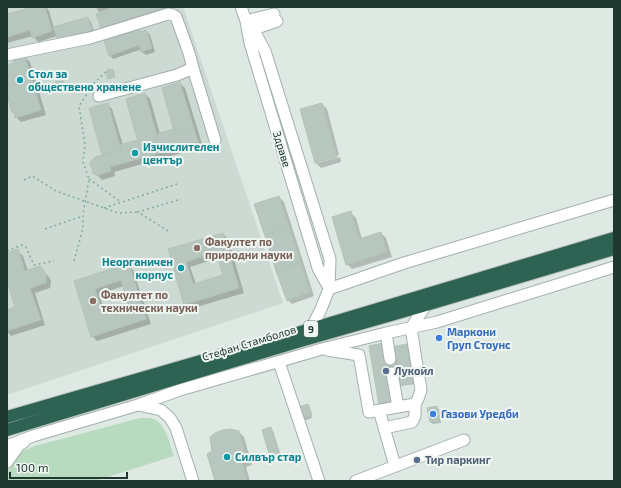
<svg xmlns="http://www.w3.org/2000/svg" width="621" height="488" font-family="'Exo 2',sans-serif">
	<rect width="100%" height="100%" fill="#dfe9e4"/>
	<path fill="#cdd9d3" d="M7,7H183L283,303L7,395Z"/>
	<path fill="#b8dabe" d="M140,418C143,418 147,418 150,418C166,421 169,443 174,456L95,481H7C7,470 13,457 23,451C26,449 31,448 35,446Z"/>
	<path fill="#0003" fill-rule="evenodd" d="M38,7H46L49,11L54,28L87,18L91,22L95,34L62,44L57,36L38,42L33,36L7,43V15Z
		M96,7H111V8L99,12Z
		M121,7H171L172,11L107,33L102,28Z
		M138,30L141,33L146,31L150,35L155,52L146,55L142,52V49L113,59L110,55Z
		M25,57L30,62L46,115L21,122L16,117L15,114L13,112L7,92V66L15,64Z
		M180,83L185,88L203,147L114,172L115,176L102,180L94,172L103,156L90,109L107,104L112,109L123,145L139,140L145,94L150,99L160,134L175,130Z
		M322,104L327,109L339,155L318,161V163L340,157L341,162L321,168L316,163Z
		M279,197L284,202L314,296L292,304L288,300Z
		M351,213L356,218L362,239L381,233L386,238L392,257L352,269L347,264Z
		M223,234L228,239L244,293L190,309L185,304L169,250ZM218,258L224,275L196,284L190,267Z
		M18,251L23,256L28,271L40,267L49,277L51,281L50,288L35,293L45,325L11,336L7,331V311L17,308L7,278V254Z
		M128,264L133,270L151,324L97,341L92,336L75,282ZM124,286L131,307L106,315L99,294Z
		M408,346L415,384L401,386L398,373L386,360Z
		M308,405L309,407H308L312,418L303,421L301,418Z
		M436,407L439,409L441,423L433,424L430,422L428,409Z
		M270,429L273,431L281,456L273,459L271,456Z
		M239,432L244,437L252,465L246,467L250,481H216L213,451Z"/>
	<path fill="#b7c7bf" stroke="#b2c3ba" fill-rule="evenodd" d="M33,7H45L52,31L32,38L30,30L7,37V14Z
		M117,7H166L101,28L96,14Z
		M88,17L92,30L58,40L53,27Z
		M139,29L140,32L146,30L152,48L141,52L139,45L109,56L104,40Z
		M25,56L41,110L15,118L14,112H12L7,95V65L14,63L13,59Z
		M113,69L115,77L108,79L106,72Z
		M63,81L65,88L57,90L55,82Z
		M180,82L194,129L175,135L162,88Z
		M145,93L158,139L139,145L126,99Z
		M108,103L121,150L102,155L89,108Z
		M322,103L337,157L315,163L300,109Z
		M174,129L175,135L194,129L198,142L110,167L111,171L99,175H96L93,173L90,162L95,157L121,150L120,145L137,140L139,145L158,139L156,134Z
		M279,196L289,227L265,236L254,204Z
		M351,211L359,239L381,232L387,252L346,265L332,217Z
		M289,227L301,263L276,271L265,236Z
		M223,233L239,288L184,305L168,249ZM216,252L223,275L193,284L186,262Z
		M18,249L25,271L40,266L43,269L46,275V283L30,288L41,320L7,331V310L15,307L7,281V253Z
		M129,263L146,319L91,337L74,281ZM121,280L129,307L103,315L95,289Z
		M301,263L310,292L287,301L276,271Z
		M383,343L386,359L397,357L400,372L388,374L393,403L379,405L369,346Z
		M408,344L414,383L399,386L394,355L390,347Z
		M308,404L312,415L300,419L296,408Z
		M437,406L439,421L430,422L427,408Z
		M271,427L279,454L270,457L262,430Z
		M230,429L239,431L247,460L242,462L247,481H215L207,454L212,451L210,437L215,433L223,430Z"/>
	<g fill="none" stroke-linecap="round" stroke-linejoin="round">
		<path stroke="#b9c6c0" stroke-width="11" stroke-dasharray="11 5.5" stroke-linecap="butt" d="M370,353L384,351"/>
		<g stroke="#a2b0aa" stroke-width="13">
			<path id="minor" d="M241,7L246,21L250,43L318,268L328,286
				M246,21L253,29L265,51L330,259L329,289L321,309L311,329
				M246,21L274,14
				M248,31L277,21
				M7,55L90,38L168,14L173,15L176,17L189,53L193,68L215,140
				M99,96L177,75L193,68
				M329,289L404,263L614,200
				M386,333L390,359
				M327,350L359,355L369,412L415,404L418,399L421,390L411,328L426,305
				M279,362L319,481
				M392,373L398,407
				M138,405L161,410L170,418L176,428L193,481
				M379,410L395,466
				M384,428L412,422L415,416V404
				M7,446L33,436L138,405L180,390L322,349L386,333L437,322L614,267
				M7,462L19,445L24,442
				M356,481L464,440"/>
		</g>
		<g stroke="#bcc3c1" stroke-width="14">
			<path id="highway" d="M7,417L284,337L614,238
				M7,430L297,342L426,305L614,249"/>
		</g>
		<path stroke="#80ac9b" stroke-width="1.5" stroke-dasharray="2 3" stroke-linecap="butt" d="M89,179L121,202
			M24,180L32,176L56,191L118,213L138,212
			M104,208L177,184
			M45,229L83,216
			M168,231L138,212L181,199
			M7,251L22,245L26,247L34,265L54,261
			M74,261L83,228V215L89,179L83,162L85,145L79,106L95,82L109,69"/>
		<use href="#minor" stroke="#fff" stroke-width="11"/>
		<use href="#highway" stroke="#2e6354" stroke-width="12"/>
	</g>
	<g fill="#0f9aa8" stroke="#eff6f2" stroke-width="1.5">
		<circle cx="20" cy="80" r="4"/>
		<circle cx="135" cy="153" r="4"/>
		<circle cx="181" cy="268" r="4"/>
		<circle cx="227" cy="457" r="4"/>
	</g>
	<g fill="#8d6e63" stroke="#eff6f2" stroke-width="1.5">
		<circle cx="197" cy="248" r="4"/>
		<circle cx="93" cy="301" r="4"/>
	</g>
	<g fill="#3f7fe0" stroke="#eff6f2" stroke-width="1.5">
		<circle cx="439" cy="338" r="4"/>
		<circle cx="433" cy="414" r="4"/>
	</g>
	<g fill="#5c6f8a" stroke="#eff6f2" stroke-width="1.5">
		<circle cx="386" cy="371" r="4"/>
		<circle cx="417" cy="460" r="4"/>
	</g>
	<g text-anchor="middle" stroke-width="4" stroke-linejoin="round" paint-order="stroke">
		<rect fill="#eff6f2" stroke="#5f716a" stroke-width="1" x="304" y="321" width="14" height="16" rx="3"/>
		<g font-size="10" font-weight="bold" fill="#213830">
			<text x="311" y="333">9</text>
		</g>
		<g font-size="11" font-weight="bold" fill="#0d838f" stroke="#eff6f2" text-anchor="start">
			<text x="28" y="78">Стол за<tspan x="28" dy="13">обществено хранене</tspan></text>
			<text x="143" y="151">Изчислителен<tspan x="143" dy="13">център</tspan></text>
			<text x="173" y="266" text-anchor="end">Неорганичен<tspan x="173" dy="13">корпус</tspan></text>
			<text x="235" y="461">Силвър стар</text>
		</g>
		<g font-size="11" fill="#213830" stroke="#eff6f2">
			<text transform="translate(282 149) rotate(73)" y="4">Здраве</text>
			<text transform="translate(249 343) rotate(-17)" y="4">Стефан Стамболов</text>
		</g>
		<g font-size="11" font-weight="bold" fill="#785e54" stroke="#eff6f2" text-anchor="start">
			<text x="205" y="246">Факултет по<tspan x="205" dy="13">природни науки</tspan></text>
			<text x="101" y="299">Факултет по<tspan x="101" dy="13">технически науки</tspan></text>
		</g>
		<g font-size="11" font-weight="bold" fill="#366cbe" stroke="#eff6f2" text-anchor="start">
			<text x="447" y="336">Маркони<tspan x="447" dy="13">Груп Стоунс</tspan></text>
			<text x="441" y="418">Газови Уредби</text>
		</g>
		<g font-size="11" font-weight="bold" fill="#4e5e75" stroke="#eff6f2" text-anchor="start">
			<text x="394" y="375">Лукойл</text>
			<text x="425" y="464">Тир паркинг</text>
		</g>
	</g>
	<rect width="621" height="488" fill="none" stroke="#213830" stroke-width="16"/>
	<path d="M10 472v6h117v-6" fill="none" stroke="#213830" stroke-width="2"/>
	<text x="16" y="472" font-size="12" fill="#213830" stroke="#eff6f2" stroke-width="3" paint-order="stroke">100 m</text>
</svg>
